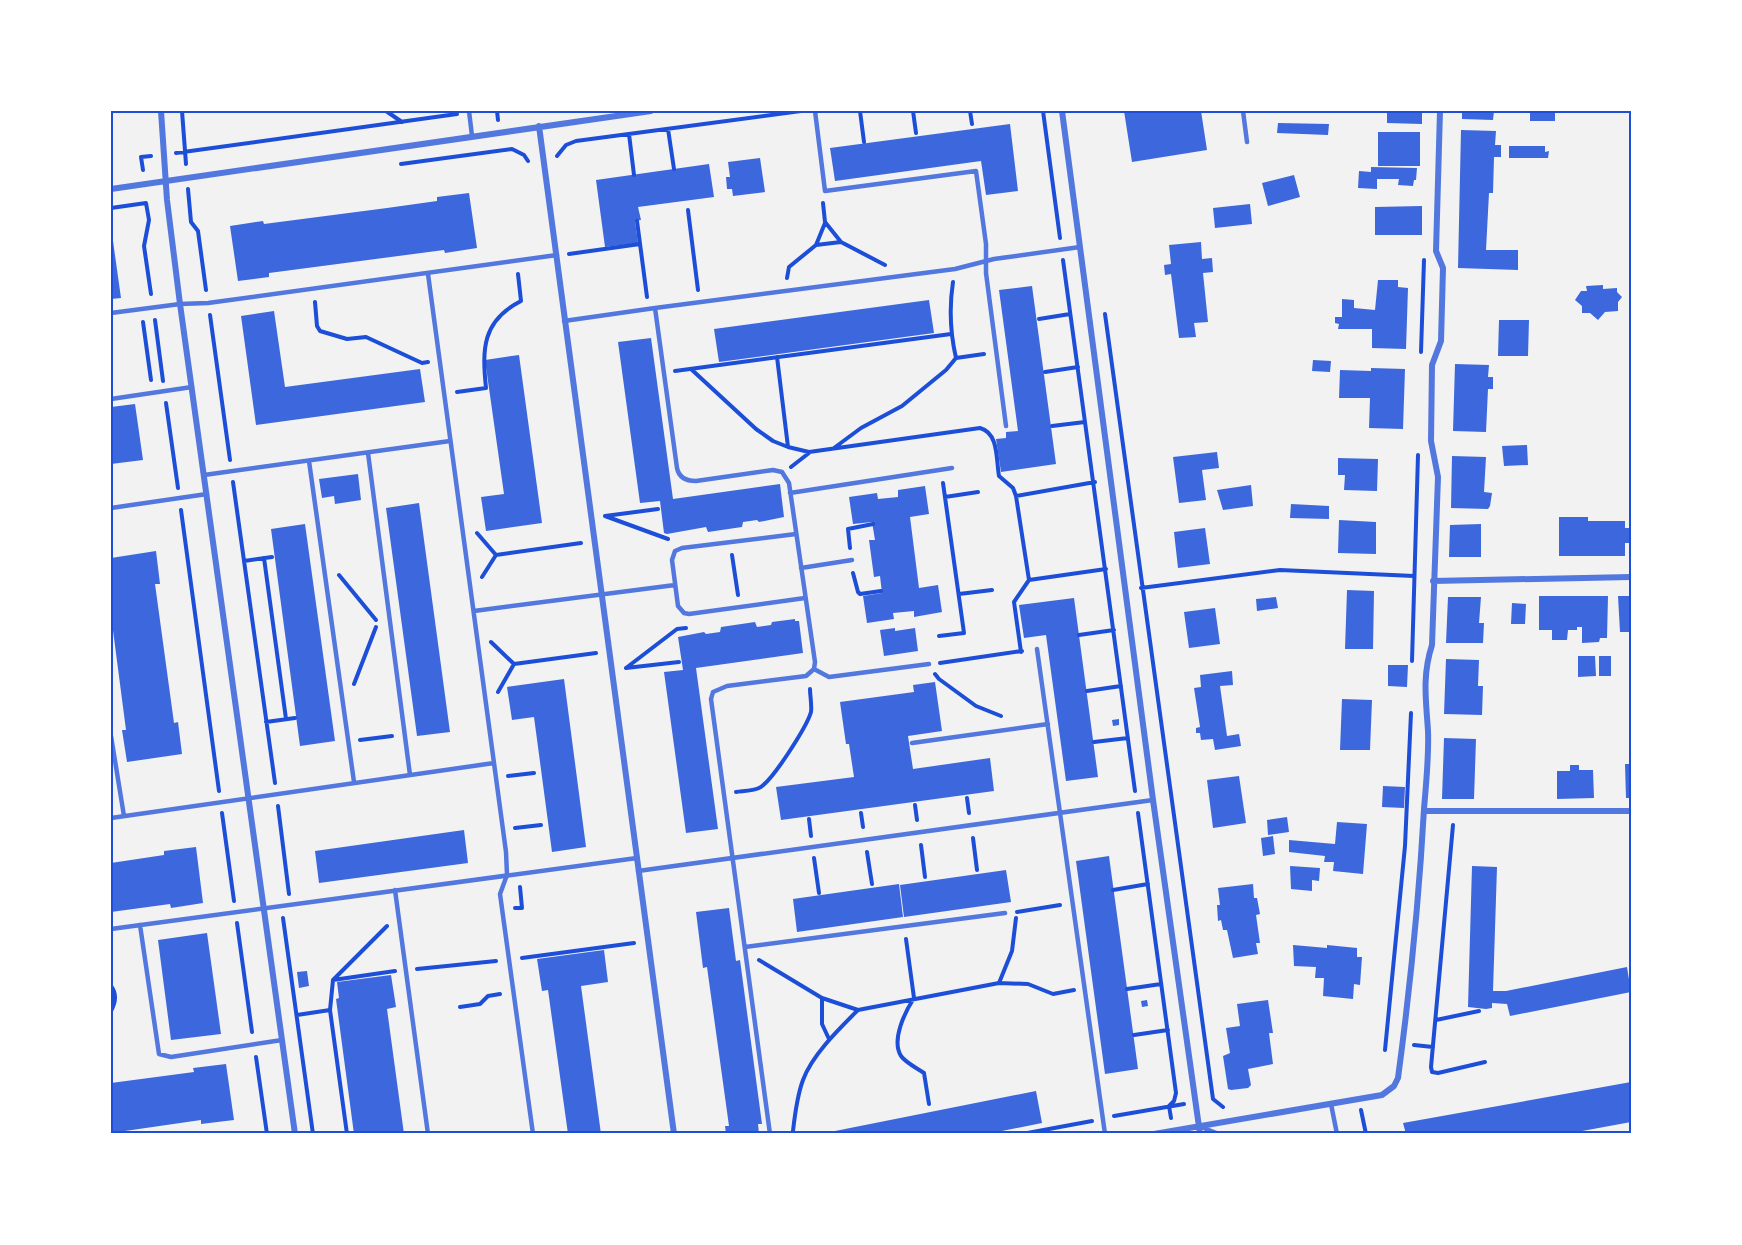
<svg xmlns="http://www.w3.org/2000/svg" width="1742" height="1245" font-family="Rubik,sans-serif">
	<rect width="100%" height="100%" fill="#f2f2f2"/>
	<path fill="#3d67dc" d="M1124,111H1201L1207,150L1132,162Z
		M1387,111H1422V124L1387,123Z
		M1462,111H1494L1493,120L1462,119Z
		M1530,111H1555V121H1530Z
		M1278,123L1329,124L1328,135L1277,133Z
		M1010,124L1018,191L986,195L981,161L835,181L830,148Z
		M1461,130L1496,131L1495,145H1501V157H1494L1493,193H1489L1486,250H1518V270L1458,268Z
		M1378,132H1420V166H1378Z
		M1509,146H1545V152L1549,151L1548,158H1509Z
		M760,158L765,192L733,196L732,189H727L726,177H730L728,162Z
		M709,164L714,197L638,207L641,220L635,221L638,243L605,247L596,180Z
		M1371,167L1417,168L1416,180H1414L1413,186L1398,185L1399,179H1377V189L1358,188L1359,171L1371,172Z
		M1294,175L1300,197L1268,206L1262,183Z
		M469,193L477,248L445,253L444,250L269,273V277L238,281L230,226L263,221L264,224L387,208L437,201V197Z
		M1250,204L1252,224L1215,228L1213,208Z
		M1422,206V235H1375V207Z
		M113,241L121,298L111,299V242Z
		M1201,242L1202,259L1212,258L1213,272L1203,273L1208,322L1194,323L1196,337L1179,338L1171,274L1165,275L1164,265L1171,264L1169,245Z
		M1378,280H1398V287L1408,288L1406,349L1372,348V329H1338L1339,324L1335,323V317H1342V299L1354,300V308L1375,310Z
		M1603,285V289L1617,288V292L1622,297L1618,302V311L1605,312L1598,320L1590,313H1582V306L1575,300L1581,291H1587L1586,286Z
		M1032,286L1056,464L1001,472L996,439L1006,438V432L1018,431L999,290Z
		M929,300L934,333L719,362L714,329Z
		M274,311L285,387L420,369L425,402L256,425L241,316Z
		M1499,320H1529L1528,356H1498Z
		M651,338L673,499L780,484L784,517L759,522L757,520L743,522L742,527L708,532L706,527L667,534L664,533L660,501L640,503L618,342Z
		M519,355L542,523L486,531L481,497L504,494L485,360Z
		M1313,360L1331,361L1330,372L1312,371Z
		M1455,364L1489,365L1488,377H1493V389H1488L1486,432L1453,431Z
		M1371,368L1405,369L1403,429L1369,428L1370,398H1339L1340,370L1371,371Z
		M135,404L143,460L111,464V407Z
		M1527,445L1528,465L1504,466L1502,446Z
		M1217,452L1219,468L1202,470L1206,500L1179,503L1173,457Z
		M1452,456L1486,457L1484,492L1492,493L1490,506L1488,509L1451,508Z
		M1338,458L1378,459L1377,491L1344,490L1345,475H1338Z
		M358,474L361,500L335,504L334,496L322,498L319,479Z
		M1251,485L1253,506L1223,510L1217,490Z
		M925,486L929,514L910,517L919,588L938,585L942,612L914,617V611L893,613L894,619L867,623L863,596L882,593L880,576L874,577L869,540H875L872,522L853,524L849,497L877,493L878,499L898,497V490Z
		M419,503L450,732L417,736L386,508Z
		M1291,504L1329,506V519L1290,518Z
		M1559,517H1588V521H1625V528H1629V543H1625V556H1559Z
		M1339,520L1376,522V554L1338,553Z
		M305,524L335,741L300,746L271,529Z
		M1481,524V557H1449L1450,525Z
		M1205,528L1210,564L1178,568L1174,532Z
		M156,551L160,584H155L174,723L178,722L182,754L127,762L122,730H126L111,615V558Z
		M1347,590L1374,591L1373,649H1345Z
		M1539,596H1608L1607,638H1600L1599,642L1582,643V627H1577V630H1568L1567,640H1552V630H1539Z
		M1618,596H1631L1630,632H1620Z
		M1276,597L1278,608L1257,611L1256,599Z
		M1448,597H1481L1479,623H1484L1483,643H1446Z
		M1074,598L1098,777L1066,781L1046,635L1024,638L1019,605Z
		M1512,603L1526,604L1525,624H1511Z
		M1215,608L1220,644L1189,648L1184,612Z
		M795,619V621H799L803,653L696,668L718,829L686,833L664,672L683,670L678,637L704,632L706,634L720,632L721,627L755,622L757,627L771,625L772,622Z
		M895,628V631L915,628L918,651L884,656L880,630Z
		M1578,656H1595L1596,676L1578,677Z
		M1599,656H1611V676H1599Z
		M1446,659L1479,660L1478,686H1483L1482,715L1444,714Z
		M1388,665H1408L1407,687L1388,686Z
		M1232,671L1233,685L1220,686L1227,736L1239,734L1241,746L1215,750L1213,739L1201,740L1200,733H1196V728L1200,727L1194,688L1201,687L1200,675Z
		M564,679L586,847L552,852L534,717L512,720L507,687Z
		M935,682L942,731L908,736L913,769L990,758L994,791L781,820L776,787L854,777L849,744H846L840,702L914,692L913,685Z
		M1342,699L1372,700L1370,750H1340Z
		M1119,719V725L1113,726L1112,720Z
		M1444,738L1476,739L1474,799H1442Z
		M1625,764H1631V798H1626Z
		M1570,765H1579V770H1593L1594,798L1557,799V771H1570Z
		M1239,776L1246,823L1213,828L1207,780Z
		M1383,786L1405,787L1404,808L1382,807Z
		M1287,817L1289,832L1268,835L1267,820Z
		M1337,822L1367,824L1363,874L1333,871L1334,862H1324L1325,856L1289,852V840L1335,844Z
		M464,830L468,863L319,883L315,851Z
		M1273,836L1275,854L1263,856L1261,838Z
		M196,847L203,903L171,908L170,904L111,912V863L164,855V851Z
		M1109,856L1138,1069L1105,1074L1076,861Z
		M1290,866L1320,868L1319,881L1312,880V891L1291,889Z
		M1472,866L1497,867L1493,991H1506L1627,967L1631,992L1510,1016L1507,1004L1492,1003V1008L1486,1009L1468,1007Z
		M1006,870L1011,902L904,917L900,885Z
		M899,884L903,917L797,932L793,899Z
		M1253,884L1254,898H1257L1260,914L1256,915L1260,943H1256L1258,954L1233,958L1227,930H1223L1221,920L1218,921L1217,905H1220L1218,888Z
		M729,908L736,961L740,960L762,1124H758L759,1134H726L725,1126H729L707,967L703,968L696,912Z
		M207,933L221,1034L171,1040L158,940Z
		M1293,945L1327,948V945L1357,948V957H1362L1360,985L1354,984L1353,999L1323,996L1324,978H1315L1316,967L1294,966Z
		M604,950L608,982L581,986L601,1134H568L548,990L542,991L537,959Z
		M307,971L309,986L299,988L297,972Z
		M391,975L396,1007L387,1009L404,1134H354L336,999L339,998L337,982Z
		M1147,1000L1148,1006L1142,1007L1141,1001Z
		M1268,1000L1273,1033H1269L1273,1064L1248,1069L1251,1085L1248,1088L1231,1090L1228,1089L1223,1056L1230,1053L1226,1028L1240,1026L1237,1004Z
		M226,1064L234,1120L201,1124V1120L111,1133V1083L194,1072L193,1068Z
		M1631,1082V1122L1566,1134H1406L1403,1123Z
		M1036,1091L1042,1123L987,1134H820Z"/>
	<g fill="none" stroke-linecap="round" stroke-linejoin="round">
		<path stroke="#1d4ed8" stroke-width="4" d="M182,111L186,164
			M386,111L402,122
			M497,111L498,120
			M860,111L864,142
			M913,111L916,133
			M970,111L972,124
			M1043,111L1060,238
			M668,129L674,169
			M629,134L634,175
			M176,153L457,114
			M557,156L566,145L576,141L801,111
			M401,164L512,149L524,155L528,161
			M143,170L141,157L151,156
			M188,189L191,222L198,231L206,290
			M823,203L825,222L841,242L885,265
			M111,208L146,203L149,220L144,246L151,294
			M688,210L698,290
			M637,221L647,297
			M816,245L841,242
			M569,254L640,244
			M1063,260L1135,791
			M787,278L789,267L816,245L825,223
			M315,302L317,326L320,331L347,339L366,337L422,363L428,362
			M1105,314L1213,1099L1223,1107
			M210,315L230,460
			M1039,319L1070,314
			M155,320L163,381
			M143,322L151,380
			M1421,352L1424,260
			M777,357L788,447L809,452L980,428C999,433 996,460 999,476L1013,488L1016,496L1029,580L1014,602L1021,652
			M956,358L984,354
			M691,369L756,429L773,441L788,447
			M675,371L951,334
			M1045,372L1078,367
			M457,392L486,388C482,349 482,321 521,301L518,274
			M166,403L178,488
			M1052,426L1085,422
			M834,448L861,428L902,406L946,370L956,358C950,332 949,308 953,282
			M791,467L809,453
			M233,482L275,783
			M1016,496L1095,482
			M945,497L978,492
			M181,510L219,791
			M605,516L668,539
			M605,516L658,509
			M477,533L496,555L581,543
			M850,548L848,529L873,524
			M732,555L738,595
			M264,558L286,719
			M244,561L272,557
			M853,573L858,592L860,594L881,591
			M339,575L376,620
			M482,577L496,555
			M1029,580L1106,569
			M1141,588L1280,570L1414,576
			M959,594L992,590
			M1079,635L1114,630
			M939,636L964,633L943,483
			M491,642L514,664
			M1412,661L1418,455
			M940,663L1022,651
			M626,668L677,629L686,628
			M626,668L679,662
			M935,674L939,679L976,706L1001,716
			M354,684L376,627
			M1087,691L1121,686
			M498,692L514,664L596,653
			M266,722L295,718
			M360,740L392,736
			M1094,742L1128,738
			M508,776L534,773
			M736,792C743,791 753,791 759,788C772,782 807,726 811,712C812,705 810,696 810,689
			M967,798L969,813
			M915,805L917,820
			M278,806L289,894
			M222,813L234,901
			M861,813L863,827
			M1138,813L1176,1093L1174,1101L1169,1106L1171,1118
			M809,819L811,836
			M1453,825L1431,1067L1432,1072L1438,1073L1485,1062
			M515,828L541,825
			M973,838L977,870
			M921,845L925,877
			M867,852L872,884
			M814,858L819,893
			M1113,890L1148,884
			M515,908H522L520,887
			M1017,912L1060,905
			M283,918L313,1134
			M237,923L252,1032
			M906,939L914,998C905,1012 891,1040 901,1056C906,1063 917,1068 924,1073L929,1104
			M522,958L634,943
			M759,960L822,998L858,1010L999,983L1028,984L1053,994L1074,990
			M417,969L496,961
			M333,980L395,971
			M999,983L1012,951L1016,918
			M111,986C117,994 116,1002 111,1011
			M1127,989L1161,984
			M822,998V1024L829,1039
			M460,1007L480,1004L488,996L500,994
			M330,1010L347,1134
			M297,1015L330,1010L333,980L387,926
			M1436,1020L1479,1011
			M1134,1035L1168,1030
			M1414,1045L1433,1047
			M1385,1050L1405,846L1411,713
			M256,1057L267,1134
			M1361,1110L1366,1134
			M1114,1116L1184,1104
			M793,1131C795,1113 797,1096 803,1080C812,1055 839,1029 858,1010
			M256,1134L266,1133
			M1022,1134L1092,1121"/>
		<path stroke="#5277de" stroke-width="4.5" d="M469,111L472,136
			M815,111L825,191L976,171L986,244V273L1006,426
			M1243,111L1247,142
			M428,274L506,852L507,875L500,894L533,1134
			M655,308L955,269L994,259L1080,247
			M111,313L180,304L208,303L557,255
			M564,321L655,308L677,468C679,478 686,481 696,481L773,470L782,472L789,483L815,662L814,669L806,676L727,686L713,692L711,699L770,1134
			M111,399L192,387
			M368,453L410,775
			M309,461L354,782
			M204,475L450,441
			M790,493L952,468
			M111,508L207,494
			M796,534L682,548L675,551L672,560L678,606L684,613L689,614L805,598
			M801,568L852,560
			M474,611L675,585
			M1037,649L1105,1134
			M814,669L829,677L929,664
			M111,736L124,816
			M912,743L1048,724
			M111,818L494,763
			M638,871L1153,800
			M395,890L428,1134
			M140,925L159,1054L171,1057L282,1040
			M111,929L637,858
			M745,947L1005,913
			M1331,1104L1337,1134
			M1201,1127L1219,1134"/>
		<path stroke="#5277de" stroke-width="6" d="M161,111L167,200L180,304L295,1134
			M1062,111L1153,800L1200,1134
			M539,126L674,1134
			M111,189L651,111
			M1433,581L1631,577
			M1424,811H1631
			M1154,1134L1382,1095L1394,1086L1398,1078C1410,989 1419,899 1424,809C1426,784 1429,757 1428,731C1426,700 1422,676 1432,645L1438,477L1431,441L1432,365L1441,341L1443,268L1436,251L1440,111"/>
	</g>
	<rect width="1742" height="1245" fill="none" stroke="#ffffff" stroke-width="225"/>
	<rect x="112" y="112" width="1518" height="1020" fill="none" stroke="#1d4ed8" stroke-width="2"/>
</svg>
